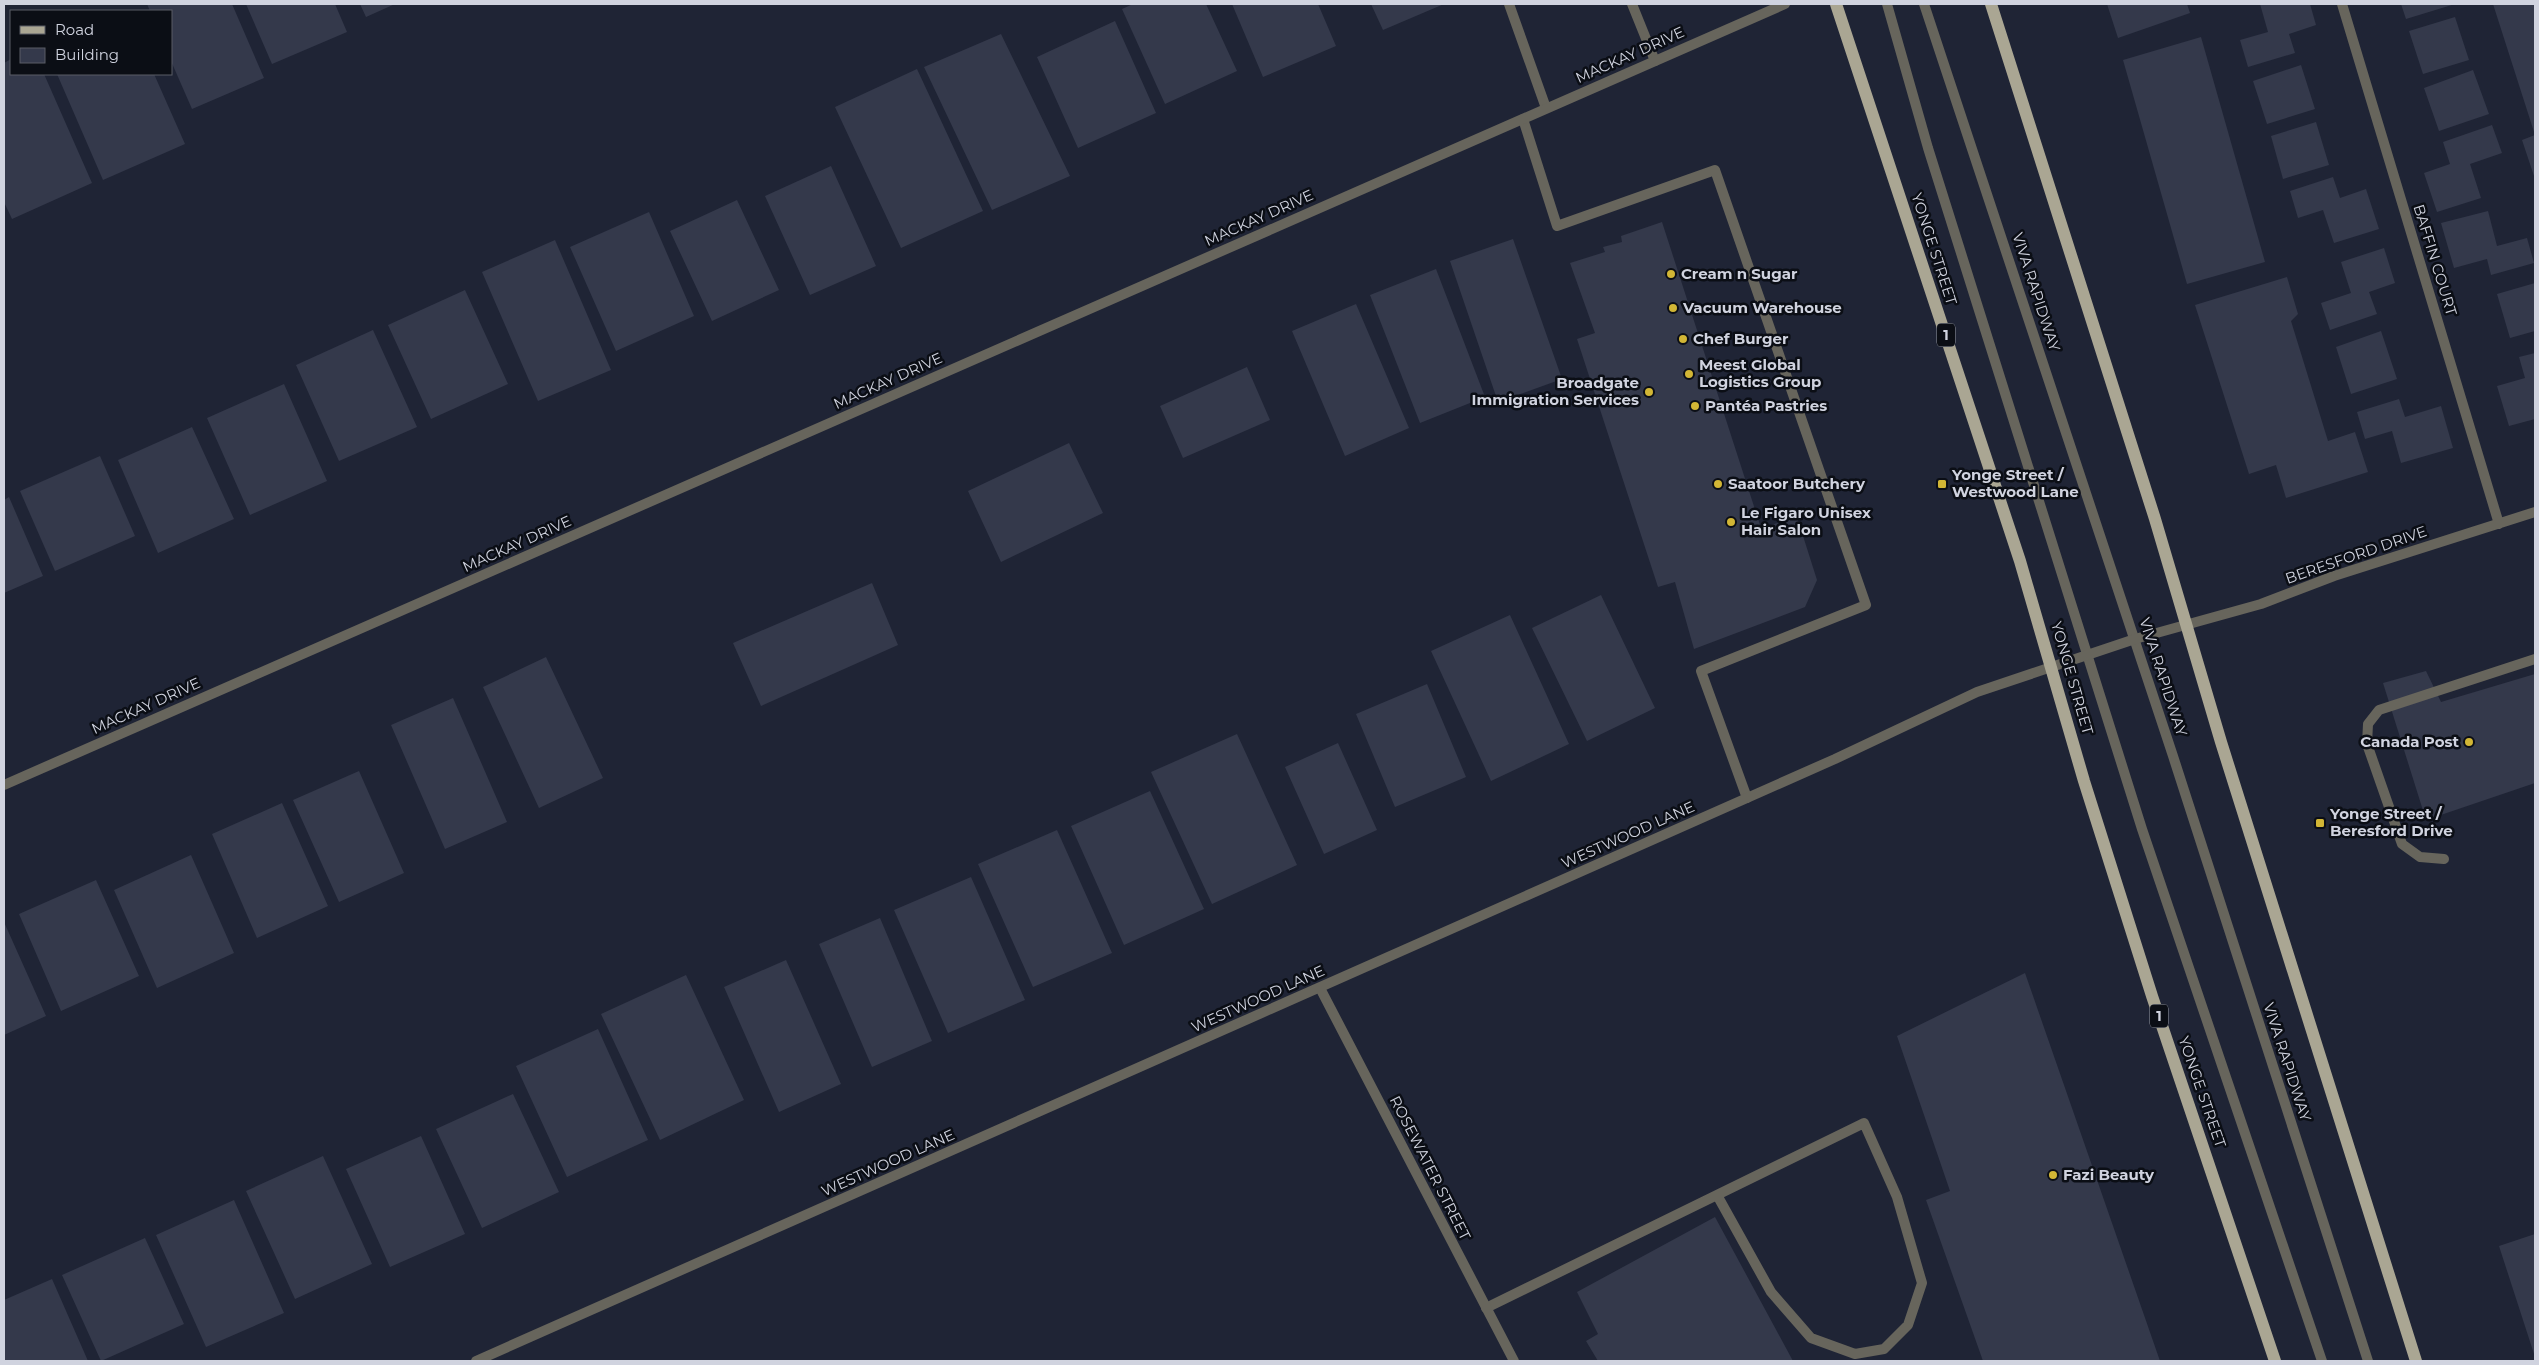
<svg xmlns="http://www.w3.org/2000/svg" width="2539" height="1365" font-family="Montserrat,sans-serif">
	<rect width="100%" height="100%" fill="#1f2435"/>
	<path fill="#34394b" d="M147,4H232L264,78L192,109L171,61V11H150Z
		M246,4H335L347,32L272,64Z
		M360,4H395L366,17Z
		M1133,4H1206L1237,71L1165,104L1122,9Z
		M1232,4H1318L1336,46L1263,77Z
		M1371,4H1444L1383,30Z
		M2107,4H2187L2190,13L2118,38Z
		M2260,4H2310L2316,25L2289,34L2295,53L2248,67L2240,40L2268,32Z
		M2401,4H2455L2406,19Z
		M2493,4H2535V135Z
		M2455,17L2469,60L2423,74L2409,31Z
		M1115,21L1156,113L1078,148L1037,57Z
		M1001,34L1070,176L992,210L924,67Z
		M2201,37L2265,262L2187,284L2123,60Z
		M11,59V74H44L92,183L12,219L4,202V63Z
		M2301,65L2315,109L2267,124L2253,81Z
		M917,69L983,211L901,248L835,107Z
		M2473,70L2489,114L2439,131L2424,88Z
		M57,74H154L185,144L103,180Z
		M2316,122L2329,165L2283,179L2271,136Z
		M2492,125L2502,153L2470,164L2481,198L2437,212L2424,173L2450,164L2443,142Z
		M2535,135V179L2522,140Z
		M831,166L876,266L810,295L765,196Z
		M2333,177L2340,198L2366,189L2379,229L2334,243L2323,210L2298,218L2290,191Z
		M737,200L779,290L712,321L670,231Z
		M2488,211L2497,246L2527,238L2534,263L2491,275L2487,259L2454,268L2441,223Z
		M649,212L694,316L616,351L570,247Z
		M1662,222L1761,528L1797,517L1817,580L1805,607L1694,649L1675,582L1658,587L1577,339L1595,333L1570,263L1605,252L1603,247L1622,242L1621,236Z
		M1513,239L1562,379L1498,402L1450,261Z
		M555,240L611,370L538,401L482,272Z
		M2384,248L2395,283L2369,292L2377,314L2330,330L2321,303L2351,293L2341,262Z
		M1436,269L1485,397L1420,423L1370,295Z
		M2287,277L2298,314L2291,321L2328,441L2355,432L2368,472L2286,498L2276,465L2249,474L2195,305Z
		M2535,283V331L2510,338L2497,294Z
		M465,290L508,384L431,419L388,325Z
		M1356,304L1409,428L1345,456L1292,331Z
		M373,330L417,427L339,461L296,365Z
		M2381,331L2397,379L2351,394L2336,347Z
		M2535,353V419L2509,426L2497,386L2525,378L2519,357Z
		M1247,367L1270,420L1183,458L1160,406Z
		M284,384L327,481L250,515L207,418Z
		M2399,399L2405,417L2441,406L2453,448L2401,463L2392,431L2365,439L2357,412Z
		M192,427L234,519L158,553L118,460Z
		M1069,443L1103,513L1001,562L968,491Z
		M100,456L135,536L55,571L20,491Z
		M9,497L43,576L4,593V500Z
		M872,583L898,645L761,706L733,643Z
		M1601,595L1655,708L1587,741L1532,628Z
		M1510,615L1569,744L1491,781L1431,651Z
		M546,657L603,778L539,808L483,687Z
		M2426,671L2441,702L2535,674V783L2426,820L2383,683Z
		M1427,684L1466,777L1395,807L1356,714Z
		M453,698L507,822L445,849L391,725Z
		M1237,734L1297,865L1212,904L1151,772Z
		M1338,743L1377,830L1324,854L1285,767Z
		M359,771L404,873L339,902L293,800Z
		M1150,791L1204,909L1124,945L1071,826Z
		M282,803L328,906L257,938L212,834Z
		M1057,830L1112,953L1033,987L978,864Z
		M191,855L234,953L157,988L114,890Z
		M971,877L1025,1000L948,1033L894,910Z
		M96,880L139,976L61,1011L19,914Z
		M880,918L932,1041L872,1067L819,944Z
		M4,922L46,1016L4,1035Z
		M786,960L841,1084L779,1112L724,987Z
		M2025,973L2160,1361H1983L1926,1200L1950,1191L1897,1036Z
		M686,975L744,1100L660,1140L601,1014Z
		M598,1029L648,1140L567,1177L516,1066Z
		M513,1094L559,1192L482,1228L436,1129Z
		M421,1136L465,1234L390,1267L346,1169Z
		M323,1156L372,1264L295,1299L246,1191Z
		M234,1200L284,1313L206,1347L156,1235Z
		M1715,1217L1793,1361H1598L1586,1341L1598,1334L1577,1292Z
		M2535,1234V1357L2499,1246Z
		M145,1238L184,1324L101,1361L62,1275Z
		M52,1279L88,1361H4V1300Z"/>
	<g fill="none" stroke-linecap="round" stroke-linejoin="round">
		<path stroke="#67655c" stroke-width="10" d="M1509,4L1546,108
			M1632,4L1655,61
			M1887,4L1928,148L2142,829L2322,1361
			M1924,4L2173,756L2368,1361
			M1523,119L1557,226L1715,170L1866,605L1701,671L1747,798
			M2444,859L2420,857L2402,844L2367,744L2368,724L2379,710L2535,659
			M1486,1308L1864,1123L1897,1197L1922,1283L1908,1325L1884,1349L1855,1354L1811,1338L1771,1292L1717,1195"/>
		<path stroke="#67655c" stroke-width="10" d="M2342,4L2499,524
			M4,785L1785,4
			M1320,988L1514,1361
			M476,1361L1835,759L1977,692L2135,639L2261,604L2334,576L2535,512"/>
		<path stroke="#aaa693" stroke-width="12" d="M1836,4L2020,561L2084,781L2152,996L2275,1361
			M1991,4L2155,519L2221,742L2416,1361"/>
	</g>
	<g fill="#d2b635" stroke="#0b0e15" stroke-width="2">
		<circle cx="1671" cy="274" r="5"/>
		<circle cx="1673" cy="308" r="5"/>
		<circle cx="1683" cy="339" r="5"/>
		<circle cx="1689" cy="374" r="5"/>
		<circle cx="1649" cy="392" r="5"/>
		<circle cx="1695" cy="406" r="5"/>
		<circle cx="1718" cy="484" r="5"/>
		<rect x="1937" y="479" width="10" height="10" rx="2.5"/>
		<circle cx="1731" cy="522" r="5"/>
		<circle cx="2469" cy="742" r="5"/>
		<rect x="2315" y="818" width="10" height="10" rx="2.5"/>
		<circle cx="2053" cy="1175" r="5"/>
	</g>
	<g text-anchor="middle" stroke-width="5" stroke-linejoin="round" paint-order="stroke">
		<g fill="#0b0e15" stroke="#9598a2" stroke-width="1">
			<rect x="1937" y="323.5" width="18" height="23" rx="4"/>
			<rect x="2150" y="1004.5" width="18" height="23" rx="4"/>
		</g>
		<g font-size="14" font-weight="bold" fill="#d0d3df">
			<text x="1946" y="340">1</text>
			<text x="2159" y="1021">1</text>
		</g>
		<g font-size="15" fill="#d0d3df" stroke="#0b0e15">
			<text transform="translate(1630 55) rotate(-24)" y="5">MACKAY DRIVE</text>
			<text transform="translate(1259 218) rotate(-24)" y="5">MACKAY DRIVE</text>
			<text transform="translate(1934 249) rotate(72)" y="5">YONGE STREET</text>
			<text transform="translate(2435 260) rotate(73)" y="5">BAFFIN COURT</text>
			<text transform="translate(2036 292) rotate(72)" y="5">VIVA RAPIDWAY</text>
			<text transform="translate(888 381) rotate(-24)" y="5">MACKAY DRIVE</text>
			<text transform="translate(517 544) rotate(-24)" y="5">MACKAY DRIVE</text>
			<text transform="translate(2356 555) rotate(-19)" y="5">BERESFORD DRIVE</text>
			<text transform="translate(2163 677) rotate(72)" y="5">VIVA RAPIDWAY</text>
			<text transform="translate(2072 678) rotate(74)" y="5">YONGE STREET</text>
			<text transform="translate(146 706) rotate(-24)" y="5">MACKAY DRIVE</text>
			<text transform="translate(1628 835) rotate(-24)" y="5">WESTWOOD LANE</text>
			<text transform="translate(1258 999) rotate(-24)" y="5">WESTWOOD LANE</text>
			<text transform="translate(2287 1062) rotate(72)" y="5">VIVA RAPIDWAY</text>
			<text transform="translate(2202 1092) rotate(71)" y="5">YONGE STREET</text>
			<text transform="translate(888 1163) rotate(-24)" y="5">WESTWOOD LANE</text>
			<text transform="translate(1430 1168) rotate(63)" y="5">ROSEWATER STREET</text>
		</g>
		<g font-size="15" font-weight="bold" fill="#d0d3df" stroke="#0b0e15" text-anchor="start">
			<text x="1681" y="279">Cream n Sugar</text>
			<text x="1683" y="313">Vacuum Warehouse</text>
			<text x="1693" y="344">Chef Burger</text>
			<text x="1699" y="370">Meest Global<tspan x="1699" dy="17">Logistics Group</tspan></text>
			<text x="1639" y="388" text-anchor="end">Broadgate<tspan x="1639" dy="17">Immigration Services</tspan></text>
			<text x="1705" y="411">Pantéa Pastries</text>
			<text x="1952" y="480">Yonge Street /<tspan x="1952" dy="17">Westwood Lane</tspan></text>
			<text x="1728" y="489">Saatoor Butchery</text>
			<text x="1741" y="518">Le Figaro Unisex<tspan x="1741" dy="17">Hair Salon</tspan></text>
			<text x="2459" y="747" text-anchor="end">Canada Post</text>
			<text x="2330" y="819">Yonge Street /<tspan x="2330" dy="17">Beresford Drive</tspan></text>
			<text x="2063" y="1180">Fazi Beauty</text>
		</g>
	</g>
	<rect width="2539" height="1365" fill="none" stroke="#d0d3df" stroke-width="10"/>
	<rect x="10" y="10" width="162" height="65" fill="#0b0e15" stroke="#5a5d66"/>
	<rect x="20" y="26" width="25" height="8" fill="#aaa693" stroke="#5a5d66"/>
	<text x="55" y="35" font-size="15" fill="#d0d3df">Road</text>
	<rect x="20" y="48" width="25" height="15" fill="#34394b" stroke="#5a5d66"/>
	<text x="55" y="60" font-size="15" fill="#d0d3df">Building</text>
</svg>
